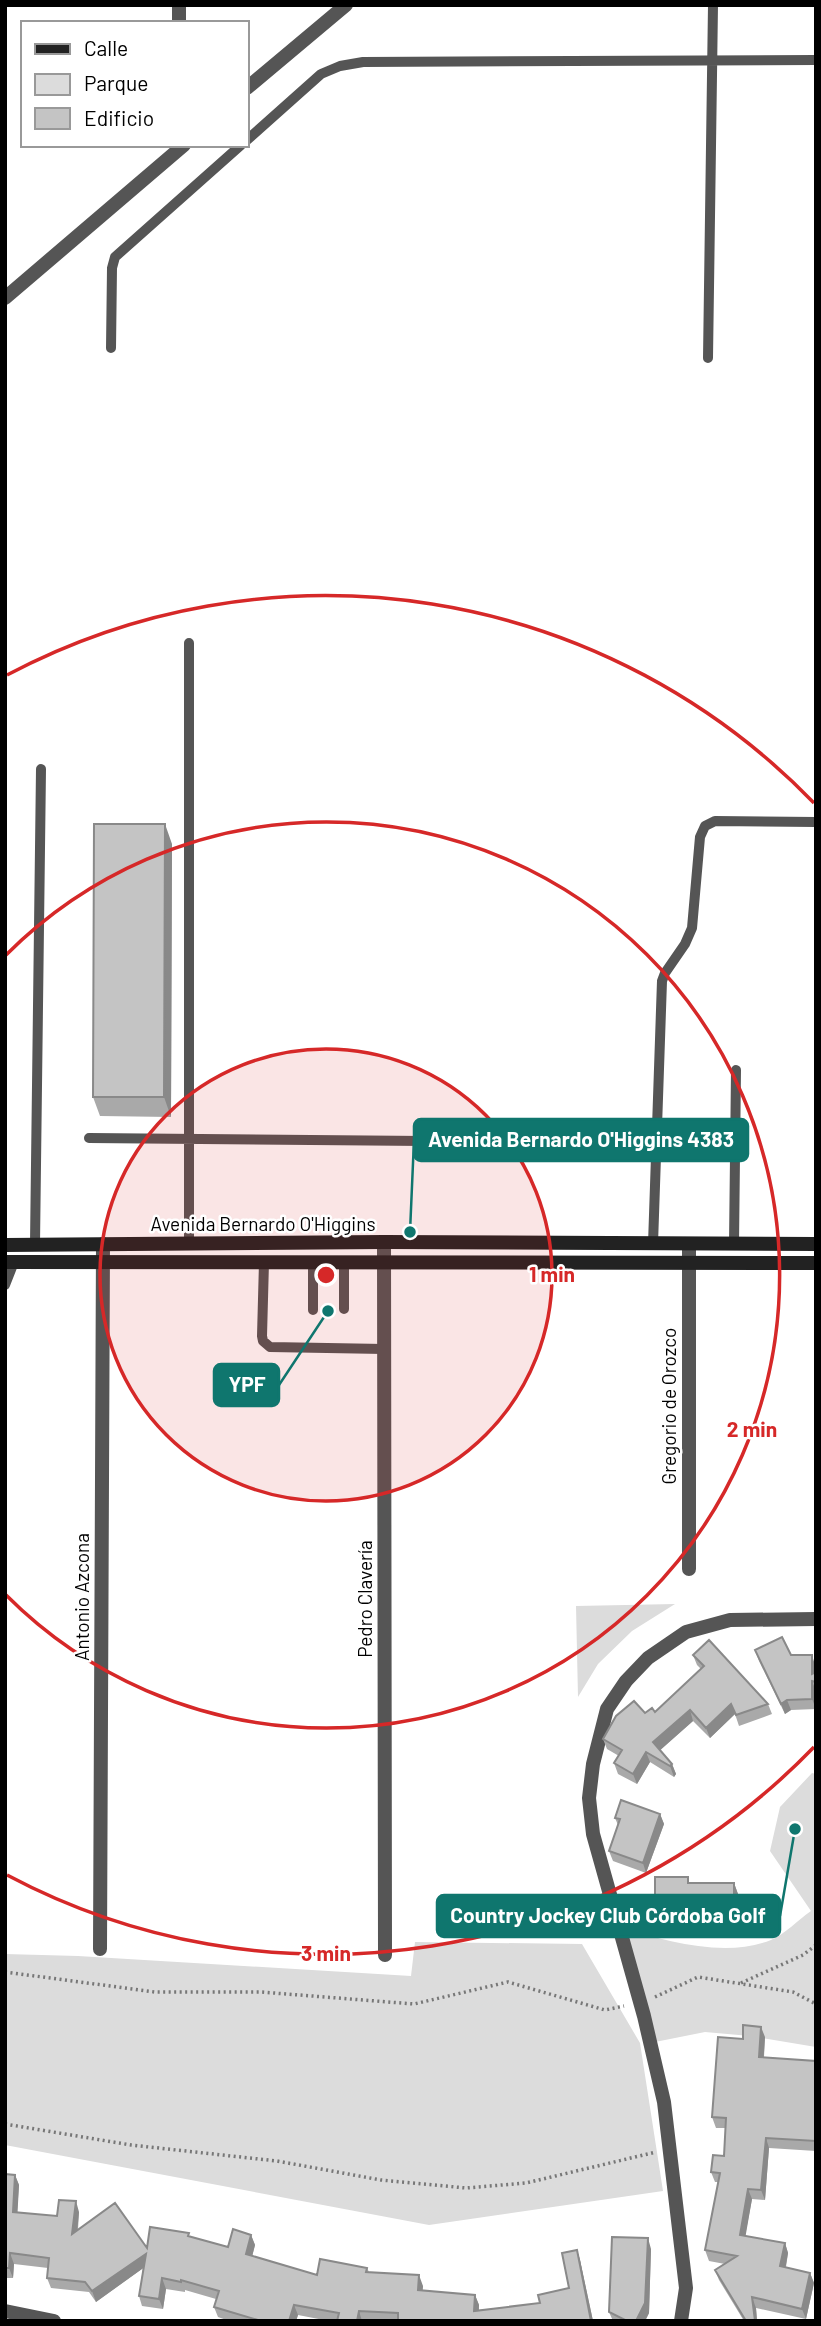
<svg xmlns="http://www.w3.org/2000/svg" width="821" height="2326" font-family="Barlow,sans-serif">
	<rect width="100%" height="100%" fill="#fff"/>
	<path fill="#dcdcdc" d="M675,1604L632,1631L598,1664L578,1697L576,1606Z
		M812,1773L816,1774V2047L750,2036L705,2032L650,2043L619,1928C667,1940 723,1959 771,1940C785,1934 798,1920 811,1911L770,1851L780,1807Z
		M415,1942L582,1944L640,2043L663,2191L429,2225L5,2145V1954L78,1956L411,1976Z"/>
	<g fill="none" stroke-linecap="round" stroke-linejoin="round">
		<path stroke="#777" stroke-width="3.5" stroke-dasharray="2 3.5" stroke-linecap="butt" d="M5,1972L155,1992H261L414,2004L508,1982L605,2010L624,2006
			M741,1983L803,1955L816,1945
			M655,1997L698,1977L793,1992L816,2004
			M5,2124L131,2145L277,2161L381,2180L466,2188L526,2183L656,2152"/>
		<path stroke="#555" stroke-width="10" d="M247,140L321,74L340,66L363,62L816,60
			M111,348L112,268L115,257L241,145
			M708,358L713,5
			M189,643V1244
			M89,1138L656,1143
			M35,1244L41,769
			M653,1244L662,981L665,973L685,944L692,928L700,837L705,826L715,821L816,822
			M734,1244L736,1070
			M264,1262L262,1336L263,1341L270,1347L384,1349
			M5,1285L14,1262
			M344,1309V1262
			M313,1310V1262"/>
		<path stroke="#555" stroke-width="14" d="M179,23V5
			M247,88L346,5
			M5,298L184,145
			M384,1242L385,1955
			M689,1244V1569
			M100,1949L103,1244
			M5,2311L54,2321
			M681,2321L686,2288L664,2102L644,2016L593,1834L589,1798L593,1764L607,1709L626,1681L648,1658L686,1632L730,1620L816,1619"/>
		<path stroke="#222" stroke-width="14" d="M5,1245L384,1242L816,1244
			M5,1262L816,1263"/>
	</g>
	<path fill="#a9a9a9" d="M172,844L171,1117L100,1116L93,1097Z
		M755,1650L791,1655L815,1665L816,1709L791,1710L785,1714L759,1661Z
		M693,1655L768,1704L772,1714L739,1726L735,1714L710,1738L693,1721L660,1750L672,1764L676,1774L674,1777L650,1762L637,1784L618,1774L614,1763L619,1756L607,1749L603,1739L645,1713L655,1712L701,1669L697,1665Z
		M660,1814L664,1824L646,1873L613,1861L609,1851L618,1825L615,1818Z
		M690,1883H734L738,1894V1920H714V1936H684L680,1925L681,1915H658L655,1904Z
		M765,2037L764,2057L816,2061V2151L769,2148L765,2200L752,2199L745,2236L785,2243L788,2253L786,2267L810,2273L814,2283L806,2319L756,2308L757,2321H744L719,2280L715,2270L725,2264L709,2261L705,2250L718,2182H715L711,2172L724,2156L726,2128H716L712,2117L743,2039Z
		M5,2174L15,2175L19,2185L17,2212L57,2216L79,2212L78,2230L147,2248L190,2237L228,2247L251,2235L255,2245L252,2256L317,2275L367,2268L369,2272L423,2286L422,2290L475,2295L479,2305V2310L540,2303L569,2288L577,2250L580,2260L593,2321H329L298,2315L296,2321H229L218,2317L214,2307L216,2299L185,2290V2292L166,2289L163,2309L142,2306L139,2296L143,2268L96,2302L89,2292L51,2288L47,2278L48,2268L14,2264L13,2278H5Z
		M651,2249L649,2313L645,2321H613L609,2312Z"/>
	<path fill="#898989" d="M165,824L172,844L171,1117L164,1097Z
		M812,1655L815,1665L816,1684L812,1674Z
		M812,1681L816,1691V1709L812,1699Z
		M787,1700L791,1710L785,1714L781,1704Z
		M731,1704L735,1714L710,1738L706,1728Z
		M690,1710L693,1721L657,1753L653,1742Z
		M646,1752L650,1762L637,1784L633,1774Z
		M672,1764L676,1774L674,1777L670,1766Z
		M660,1814L664,1824L646,1873L643,1863Z
		M734,1883L738,1894V1920L734,1910Z
		M710,1910L714,1920V1936L710,1926Z
		M761,2027L765,2037L763,2067L759,2057Z
		M766,2138L769,2148L765,2200L761,2190Z
		M15,2175L19,2185L17,2222L13,2212Z
		M748,2189L752,2199L744,2245L740,2235Z
		M76,2201L79,2212L76,2244L72,2234Z
		M251,2235L255,2245L250,2265L246,2254Z
		M648,2238L651,2249L649,2313L645,2321H636Z
		M785,2243L788,2253L784,2276L780,2266Z
		M577,2250L580,2260L593,2321H591Z
		M10,2253L14,2264L13,2278L9,2268Z
		M146,2254L149,2264L96,2302L92,2291Z
		M810,2273L814,2283L806,2319L802,2309Z
		M419,2275L423,2286L422,2300L418,2290Z
		M162,2278L166,2289L163,2309L159,2299Z
		M475,2295L479,2305L478,2321L474,2311Z
		M752,2297L756,2308L757,2321H755Z
		M294,2305L298,2315L296,2321H289Z
		M359,2311L362,2321H357Z"/>
	<path fill="#c4c4c4" stroke="#898989" stroke-width="2" d="M94,824H165L164,1097H93Z
		M782,1637L791,1655H812V1674L816,1672V1682L812,1681V1699L787,1700L781,1704L755,1650Z
		M709,1640L768,1704L736,1715L731,1704L706,1728L690,1710L653,1742L672,1764L670,1766L646,1752L633,1774L614,1763L622,1750L603,1739L616,1716L634,1701L645,1713L652,1708L655,1712L704,1666L693,1655Z
		M621,1800L660,1814L643,1863L609,1851L620,1819L615,1818Z
		M655,1877H688V1883H734V1910H710V1926L680,1925L681,1905L655,1904Z
		M743,2025L761,2027L759,2057L816,2061V2141L766,2138L761,2190L748,2189L740,2235L785,2243L780,2266L810,2273L802,2309L752,2297L755,2321H746L715,2270L737,2256L705,2250L720,2173L711,2172L713,2155L724,2156L726,2118L712,2117L718,2037L743,2039Z
		M5,2174L15,2175L13,2212L57,2216L59,2200L76,2201L72,2234L115,2203L147,2248L150,2227L189,2233L188,2236L228,2247L233,2229L251,2235L246,2254L317,2275L320,2259L367,2268L366,2272L419,2275L418,2290L475,2295L474,2311L540,2303L538,2295L569,2288L562,2253L577,2250L591,2321H398V2313L359,2311L357,2321H337L339,2313L294,2305L289,2321H261L214,2307L219,2291L181,2280V2282L162,2278L159,2299L139,2296L146,2254L92,2291L85,2282L47,2278L49,2258L10,2253L9,2268H5Z
		M612,2237L648,2238L645,2303L636,2321H627L609,2312Z"/>
	<circle cx="326" cy="1275" r="226" fill="#d62828" fill-opacity=".12"/>
	<g fill="none" stroke="#d62828" stroke-width="3.5">
		<circle cx="326" cy="1275" r="226"/>
		<path d="M6 955A453 453 0 1 1 6 1595"/>
		<path d="M814 1747A679 679 0 0 1 7 1875M7 675A679 679 0 0 1 814 803"/>
	</g>
	<g text-anchor="middle" stroke-width="5" stroke-linejoin="round" paint-order="stroke">
		<g font-size="19" fill="#000" stroke="#fff">
			<text x="263" y="1231">Avenida Bernardo O'Higgins</text>
			<text transform="translate(669 1406) rotate(-90)" y="7">Gregorio de Orozco</text>
			<text transform="translate(82 1597) rotate(-90)" y="7">Antonio Azcona</text>
			<text transform="translate(365 1599) rotate(-90)" y="7">Pedro Clavería</text>
		</g>
	</g>
	<circle cx="326" cy="1275" r="10" fill="#d62828" stroke="#fff" stroke-width="3.5"/>
	<g font-size="21" text-anchor="middle" font-weight="bold" fill="#d62828" stroke="#fff" stroke-width="5" stroke-linejoin="round" paint-order="stroke">
		<text x="552" y="1282">1 min</text>
		<text x="752" y="1437">2 min</text>
		<text x="326" y="1961">3 min</text>
	</g>
	<path fill="none" stroke="#0f766e" stroke-width="2.5" d="M410 1232L414 1140M328 1311L279 1385M795 1829L780 1916"/>
	<g fill="#0f766e" stroke="#fff" stroke-width="2.5">
		<circle cx="410" cy="1232" r="7"/>
		<circle cx="328" cy="1311" r="7"/>
		<circle cx="795" cy="1829" r="7"/>
	</g>
	<g fill="#0f766e" stroke="#0f766e" stroke-width="2.5">
		<rect x="414" y="1119" width="334" height="42" rx="7"/>
		<rect x="214" y="1364" width="65" height="42" rx="7"/>
		<rect x="437" y="1895" width="343" height="42" rx="7"/>
	</g>
	<g font-size="21" text-anchor="middle" font-weight="bold" fill="#fff">
		<text x="581" y="1147">Avenida Bernardo O'Higgins 4383</text>
		<text x="247" y="1392">YPF</text>
		<text x="608" y="1923">Country Jockey Club Córdoba Golf</text>
	</g>
	<rect width="821" height="2326" fill="none" stroke="#000000" stroke-width="14"/>
	<rect x="21" y="21" width="228" height="126" fill="#ffffff" stroke="#999999" stroke-width="2"/>
	<rect x="35" y="44" width="35" height="10" fill="#222222" stroke="#999999" stroke-width="2"/>
	<text x="84" y="56" font-size="21" fill="#000000">Calle</text>
	<rect x="35" y="74" width="35" height="21" fill="#dcdcdc" stroke="#999999" stroke-width="2"/>
	<text x="84" y="91" font-size="21" fill="#000000">Parque</text>
	<rect x="35" y="108" width="35" height="21" fill="#c4c4c4" stroke="#999999" stroke-width="2"/>
	<text x="84" y="126" font-size="21" fill="#000000">Edificio</text>
</svg>
